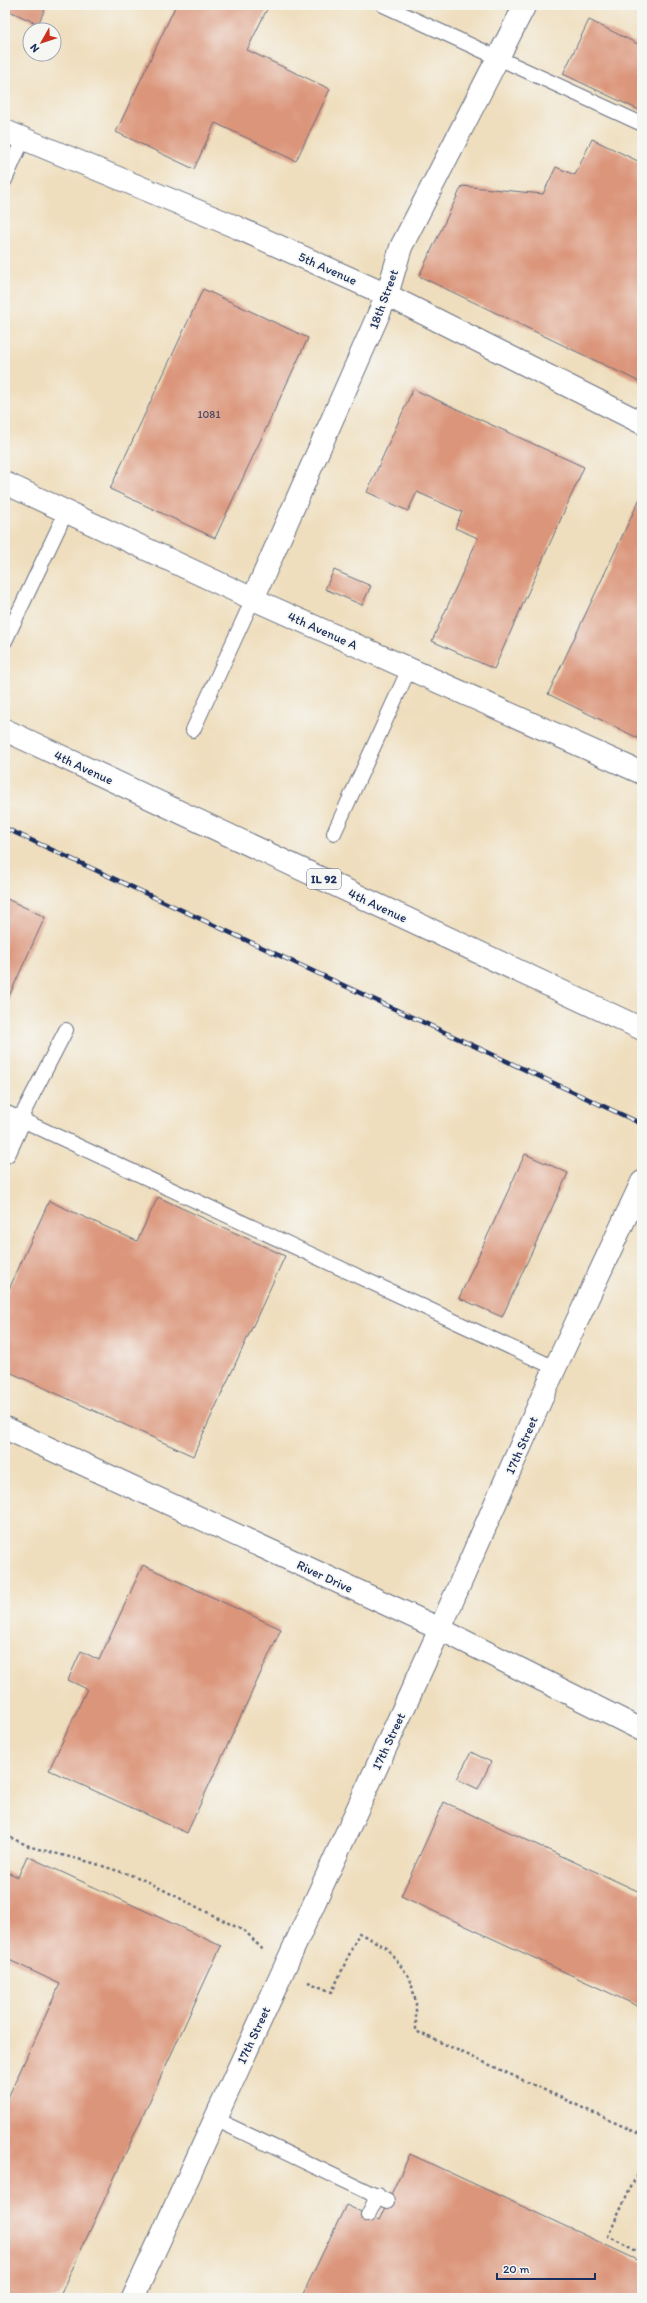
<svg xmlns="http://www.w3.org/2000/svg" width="647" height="2303" font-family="Itim,sans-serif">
	<rect width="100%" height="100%" fill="#f6f6f2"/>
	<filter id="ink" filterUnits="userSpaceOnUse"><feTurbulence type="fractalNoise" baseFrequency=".025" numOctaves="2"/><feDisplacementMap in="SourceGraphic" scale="8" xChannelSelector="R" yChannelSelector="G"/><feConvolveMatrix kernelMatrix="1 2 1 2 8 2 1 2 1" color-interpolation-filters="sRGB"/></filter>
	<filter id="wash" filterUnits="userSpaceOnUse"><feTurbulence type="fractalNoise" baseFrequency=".012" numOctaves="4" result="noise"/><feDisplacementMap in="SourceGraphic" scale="16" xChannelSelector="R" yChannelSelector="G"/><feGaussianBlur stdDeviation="0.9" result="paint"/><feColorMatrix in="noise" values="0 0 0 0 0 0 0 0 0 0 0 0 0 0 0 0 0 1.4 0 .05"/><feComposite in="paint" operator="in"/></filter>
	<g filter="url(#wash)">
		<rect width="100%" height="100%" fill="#efdebd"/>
		<g id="blocks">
			<path fill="#db957a" d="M5,5H47L38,24L5,9Z
				M176,5H269L247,50L330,89L296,161L215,123L194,169L116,132Z
				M589,20L642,46L641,111L563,74Z
				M592,139L642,163V383L419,276L462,186L543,194L556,167L575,175Z
				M203,289L308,338L215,538L110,489Z
				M413,389L584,467L494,669L432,641L478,538L455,528L462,512L417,492L408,511L367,492Z
				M642,494V740L548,694Z
				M334,570L371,586L362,605L325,589Z
				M5,898L45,917L5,1005Z
				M525,1154L568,1173L502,1317L459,1298Z
				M158,1197L285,1256L193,1456L5,1370V1298L49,1201L137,1241Z
				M143,1565L281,1629L187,1833L49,1770L87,1689L68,1680L81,1651L99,1660Z
				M471,1752L491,1762L478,1789L457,1779Z
				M444,1802L642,1893V2008L401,1896Z
				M27,1856L221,1946L59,2298H5V2104L60,1984L5,1958V1871L18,1877Z
				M410,2154L642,2262V2298H301L346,2205L379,2220Z"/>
		</g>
	</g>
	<g filter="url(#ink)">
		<use href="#blocks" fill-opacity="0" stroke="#656c7f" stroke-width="1"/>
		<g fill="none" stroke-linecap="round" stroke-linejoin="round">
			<g stroke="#656c7f" stroke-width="16">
				<path id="service" d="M383,5L642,124
					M5,180L23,139
					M5,641L66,512
					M193,730L253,599
					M334,833L409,669
					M5,1112L555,1368
					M20,1119L66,1030
					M215,2119L387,2201
					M368,2215L378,2195"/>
			</g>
			<g stroke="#656c7f" stroke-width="24">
				<path id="minor" d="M5,483L253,599L642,773
					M253,599L387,295L401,247L525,5
					M5,1152L20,1119
					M133,2298L440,1629"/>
			</g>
			<g stroke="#656c7f" stroke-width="24">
				<path id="tertiary" d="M5,131L236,227L387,295L642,423
					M440,1629L555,1368L642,1182"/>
			</g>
			<g stroke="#656c7f" stroke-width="24">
				<path id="secondary" d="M5,1428L440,1629L642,1730"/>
			</g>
			<g stroke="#656c7f" stroke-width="24">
				<path id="primary" d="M5,730L642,1029"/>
			</g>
			<path stroke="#656c7f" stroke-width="2.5" stroke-dasharray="3 3" stroke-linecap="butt" d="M5,1835L31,1847L93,1863L140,1878L246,1932L263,1950
				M308,1982L332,1992L359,1933L387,1948L410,1978L416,2003V2031L642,2135
				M642,2164L608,2236L642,2254"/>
			<use href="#service" stroke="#fff" stroke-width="14"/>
			<use href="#minor" stroke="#fff" stroke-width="22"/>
			<use href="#tertiary" stroke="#fff" stroke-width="22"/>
			<use href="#secondary" stroke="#fff" stroke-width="22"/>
			<use href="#primary" stroke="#fff" stroke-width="22"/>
			<g stroke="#1b2f5e" stroke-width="4.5">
				<path id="rail" d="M5,828L642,1124"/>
			</g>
			<use href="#rail" stroke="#f6f6f2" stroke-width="3" stroke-dasharray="9" stroke-linecap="butt"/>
		</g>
	</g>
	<g text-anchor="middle" stroke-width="3.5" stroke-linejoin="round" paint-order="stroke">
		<g font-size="11" fill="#4b4865">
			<text x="209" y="418">1081</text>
		</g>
		<rect fill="#f6f6f2" stroke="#5d6b8a" stroke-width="1" x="307" y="869" width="34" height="20" rx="3"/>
		<g font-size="12" font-weight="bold" fill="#1b2f5e">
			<text x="324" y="883">IL 92</text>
		</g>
		<g font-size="13" fill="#1b2f5e" stroke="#f6f6f2">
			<text transform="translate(328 268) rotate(24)" y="5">5th Avenue</text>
			<text transform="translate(383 299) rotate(-70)" y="5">18th Street</text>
			<text transform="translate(323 630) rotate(24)" y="5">4th Avenue A</text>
			<text transform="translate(84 767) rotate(25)" y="5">4th Avenue</text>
			<text transform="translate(378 905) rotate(25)" y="5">4th Avenue</text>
			<text transform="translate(521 1445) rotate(-66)" y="5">17th Street</text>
			<text transform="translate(325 1576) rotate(25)" y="5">River Drive</text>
			<text transform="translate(388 1741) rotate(-65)" y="5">17th Street</text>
			<text transform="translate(253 2035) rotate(-65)" y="5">17th Street</text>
		</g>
	</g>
	<rect width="647" height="2303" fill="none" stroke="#f6f6f2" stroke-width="20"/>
	<g transform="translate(42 42) rotate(231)"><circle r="19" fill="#f6f6f2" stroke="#9ea6b7"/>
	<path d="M0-3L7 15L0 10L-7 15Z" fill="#c8321e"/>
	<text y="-6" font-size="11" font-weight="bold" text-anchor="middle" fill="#1b2f5e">N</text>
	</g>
	<path d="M497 2273v6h98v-6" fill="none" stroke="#1b2f5e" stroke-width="2"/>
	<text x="503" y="2273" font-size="12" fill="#1b2f5e" stroke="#f6f6f2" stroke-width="3" paint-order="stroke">20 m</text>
</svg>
